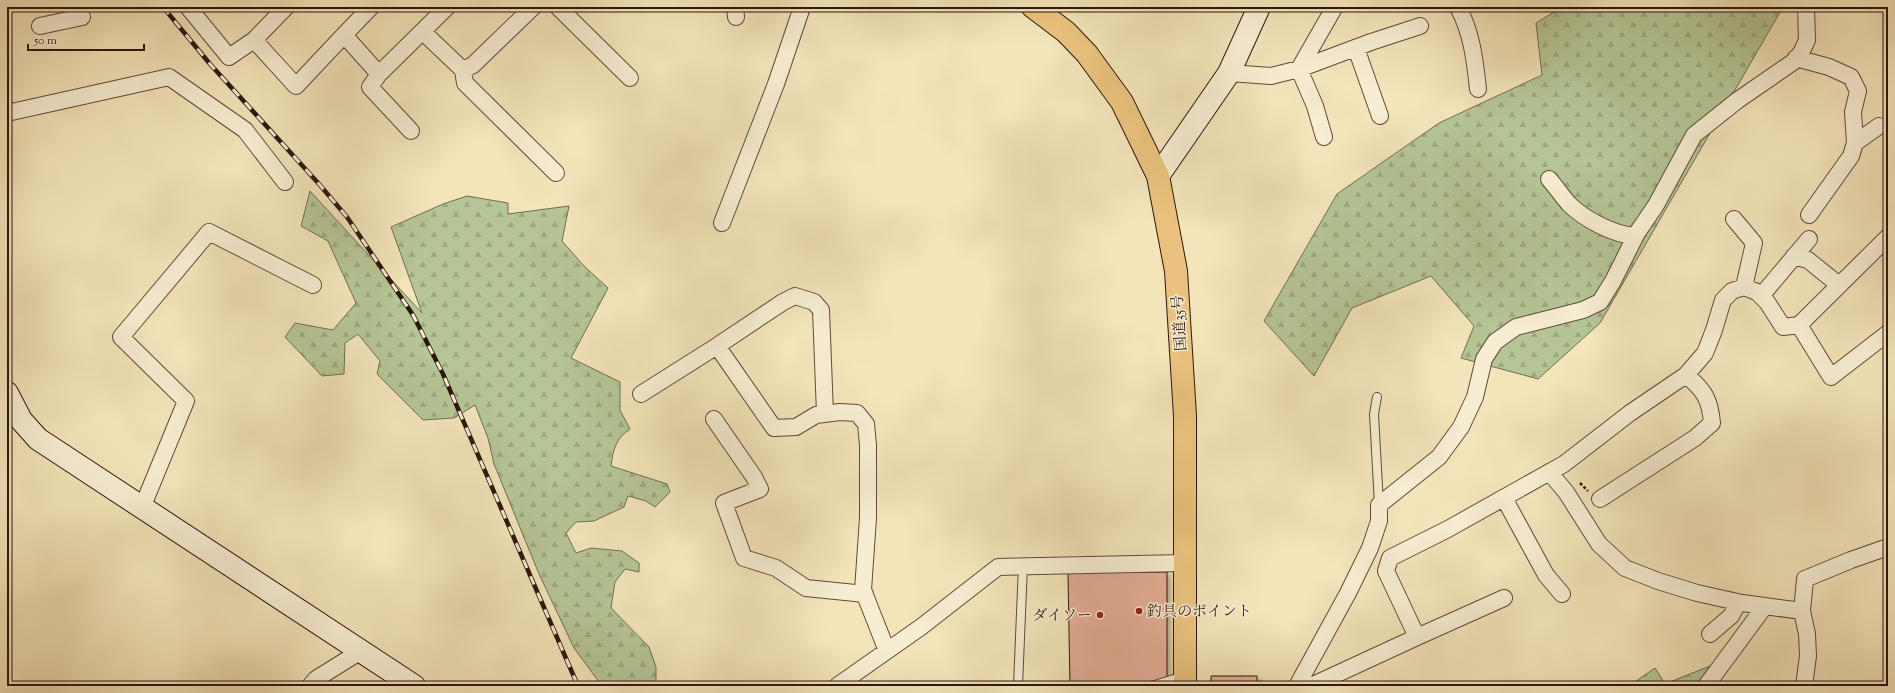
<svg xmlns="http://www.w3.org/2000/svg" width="1895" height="693" font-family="'Sorts Mill Goudy','Noto Serif JP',serif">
	<defs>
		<pattern id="forest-firs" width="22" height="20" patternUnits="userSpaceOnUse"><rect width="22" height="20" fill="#b5c595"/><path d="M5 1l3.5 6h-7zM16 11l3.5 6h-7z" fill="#9ca87f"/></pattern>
		<filter id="shadow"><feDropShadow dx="3.5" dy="3.5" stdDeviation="2" flood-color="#0004"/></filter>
	</defs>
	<rect width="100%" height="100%" fill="#f3e4ba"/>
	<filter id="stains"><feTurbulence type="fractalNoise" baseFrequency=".005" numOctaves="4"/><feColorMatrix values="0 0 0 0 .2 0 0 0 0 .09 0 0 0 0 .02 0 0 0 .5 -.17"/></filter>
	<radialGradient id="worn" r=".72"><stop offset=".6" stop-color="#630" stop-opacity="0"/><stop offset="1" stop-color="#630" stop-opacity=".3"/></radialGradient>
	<path fill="url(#forest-firs)" stroke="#706e50" d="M1562,7H1783L1600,323L1538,379L1461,358L1474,326L1431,276L1352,308L1314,376L1264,321L1337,194L1439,123L1542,75L1536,23Z
		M310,191L422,313L391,227L443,204L467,196L508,203V214L569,206L562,241L584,266L608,288L571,358L620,382V410L630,429C616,438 613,450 611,466L667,484L670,492L655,507L646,501L628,496L624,507L594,521L576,522L566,533L576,553L591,548L622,551L639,563V572L625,569L615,582L611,608L649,647L656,667V686H602L574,648L539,574L494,464L488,438L475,405L454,418L423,420L377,374L380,361L358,334L345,343L344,374L322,376L285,337L295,323L333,330L356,303L328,241L301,226Z
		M1710,666L1696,686H1629L1655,668L1665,684Z"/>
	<path fill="#e3ac94" stroke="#2c160c" filter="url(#shadow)" d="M1167,572V686H1070L1068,573Z
		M1211,676H1257V686H1211Z"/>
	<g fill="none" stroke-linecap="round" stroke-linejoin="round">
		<g stroke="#5e4a38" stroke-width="10">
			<path id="lane" d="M1377,397L1374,414L1379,505
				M1018,686L1023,565
				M1151,686L1184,676"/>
		</g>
		<g stroke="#5e4a38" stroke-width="18">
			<path id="street" d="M188,7L229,57L254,40L296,86L344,35L379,74L447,7
				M558,7L630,78
				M735,7L736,17
				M1458,7C1472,33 1475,61 1478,89
				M40,26L82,17L78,7
				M423,32L463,70L465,83L556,173
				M344,35L371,7
				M254,40L286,7
				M1356,48L1380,116
				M1796,58L1829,67L1851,77L1858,91L1853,112L1855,143L1851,156L1809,215
				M463,70L473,65L533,7
				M1229,73L1271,76L1299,69L1371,42L1420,26
				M379,74L370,87L411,131
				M7,113L169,77L245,130L285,182
				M1324,137L1315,106L1299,69L1334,8
				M1855,143L1879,126
				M1549,179C1556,187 1562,196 1569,204C1584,219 1614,235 1635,236
				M1734,219L1754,243L1744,287
				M722,223L776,84L802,7
				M1794,256L1808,260L1839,285
				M1761,296L1809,239
				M1799,325L1888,237
				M717,346L783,302L795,296L814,302L821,310L825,414
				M641,394L717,346L774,428L796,427L816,415L840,412L857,413L866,424L868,445V518L863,590L887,651
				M714,419L754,477L760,489L724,503L744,558L776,568L806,588L865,594
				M1549,472L1566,492L1599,544L1625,568L1658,581L1697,593L1742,603L1802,611
				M1504,498L1546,575L1562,594
				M1600,499L1695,438L1712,423C1710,399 1704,390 1686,375
				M142,508L186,401L121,337L209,232L313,285
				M1710,634L1731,616L1738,603
				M1417,637L1504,598
				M310,686L316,679L361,651
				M837,686L921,627L998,567L1184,563
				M1297,686L1348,593L1370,548L1379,521V505L1439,457L1461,427L1475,397L1484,359L1495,342L1516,327L1583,310L1600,302L1613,281L1637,233L1656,205L1694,135L1738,100L1793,62L1801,53L1807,40L1806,7
				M1311,686L1417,637L1386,571L1390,558L1448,529L1564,464L1630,413L1686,375L1705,353L1714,330L1723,300L1732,291L1744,287L1757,292L1767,302L1783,327L1799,325L1831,377L1888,333
				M1706,686L1765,606
				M1804,686L1808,656L1807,634L1802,611L1805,579L1851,560L1888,547"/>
		</g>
		<g stroke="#2c160c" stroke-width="24">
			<path id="secondary" d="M1158,176L1229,73L1259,7
				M7,393L21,420L38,439L414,686"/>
		</g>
		<g stroke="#2c160c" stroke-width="24">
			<path id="highway" d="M1033,7L1066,32L1087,54L1122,102L1158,176L1176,271L1185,416V686"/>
		</g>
		<path stroke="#2c160c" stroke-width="2.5" stroke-dasharray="3 2" stroke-linecap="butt" d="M1580,483L1588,491"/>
		<use href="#lane" stroke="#f7edd2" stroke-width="8"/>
		<use href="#street" stroke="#f7edd2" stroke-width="16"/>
		<use href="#secondary" stroke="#f7edd2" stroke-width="22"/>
		<use href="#highway" stroke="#eac27d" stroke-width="22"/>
		<g stroke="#2c160c" stroke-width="4.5">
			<path id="rail" d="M163,7L210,64L319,184L347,217L413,315L443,374L578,686"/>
		</g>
		<use href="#rail" stroke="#f7edd2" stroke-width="3" stroke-dasharray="9" stroke-linecap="butt"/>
	</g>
	<g fill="#8f2418" stroke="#f7edd2" stroke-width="1.5">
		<circle cx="1139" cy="611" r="4"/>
		<circle cx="1100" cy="615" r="4"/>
	</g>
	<g text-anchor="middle" stroke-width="3" stroke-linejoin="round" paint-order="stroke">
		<g font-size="15" fill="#2c160c" stroke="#f7edd2">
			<text transform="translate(1179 323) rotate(-94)" y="5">国道35号</text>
		</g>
		<g font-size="15" fill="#2c160c" stroke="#f7edd2" text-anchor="start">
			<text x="1147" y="616">釣具のポイント</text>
			<text x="1092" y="620" text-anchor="end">ダイソー</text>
		</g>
	</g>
	<rect width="1895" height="693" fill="none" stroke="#f3e4ba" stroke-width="24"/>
	<rect x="8" y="8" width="1879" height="677" fill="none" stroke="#2c160c" stroke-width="2"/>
	<rect x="12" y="12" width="1871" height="669" fill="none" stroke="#2c160c"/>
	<path d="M28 44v6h116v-6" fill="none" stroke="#2c160c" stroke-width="2"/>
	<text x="34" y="44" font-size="12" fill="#2c160c" stroke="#f7edd2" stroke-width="3" paint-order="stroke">50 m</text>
	<rect width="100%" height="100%" filter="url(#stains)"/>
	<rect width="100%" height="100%" fill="url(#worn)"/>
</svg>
